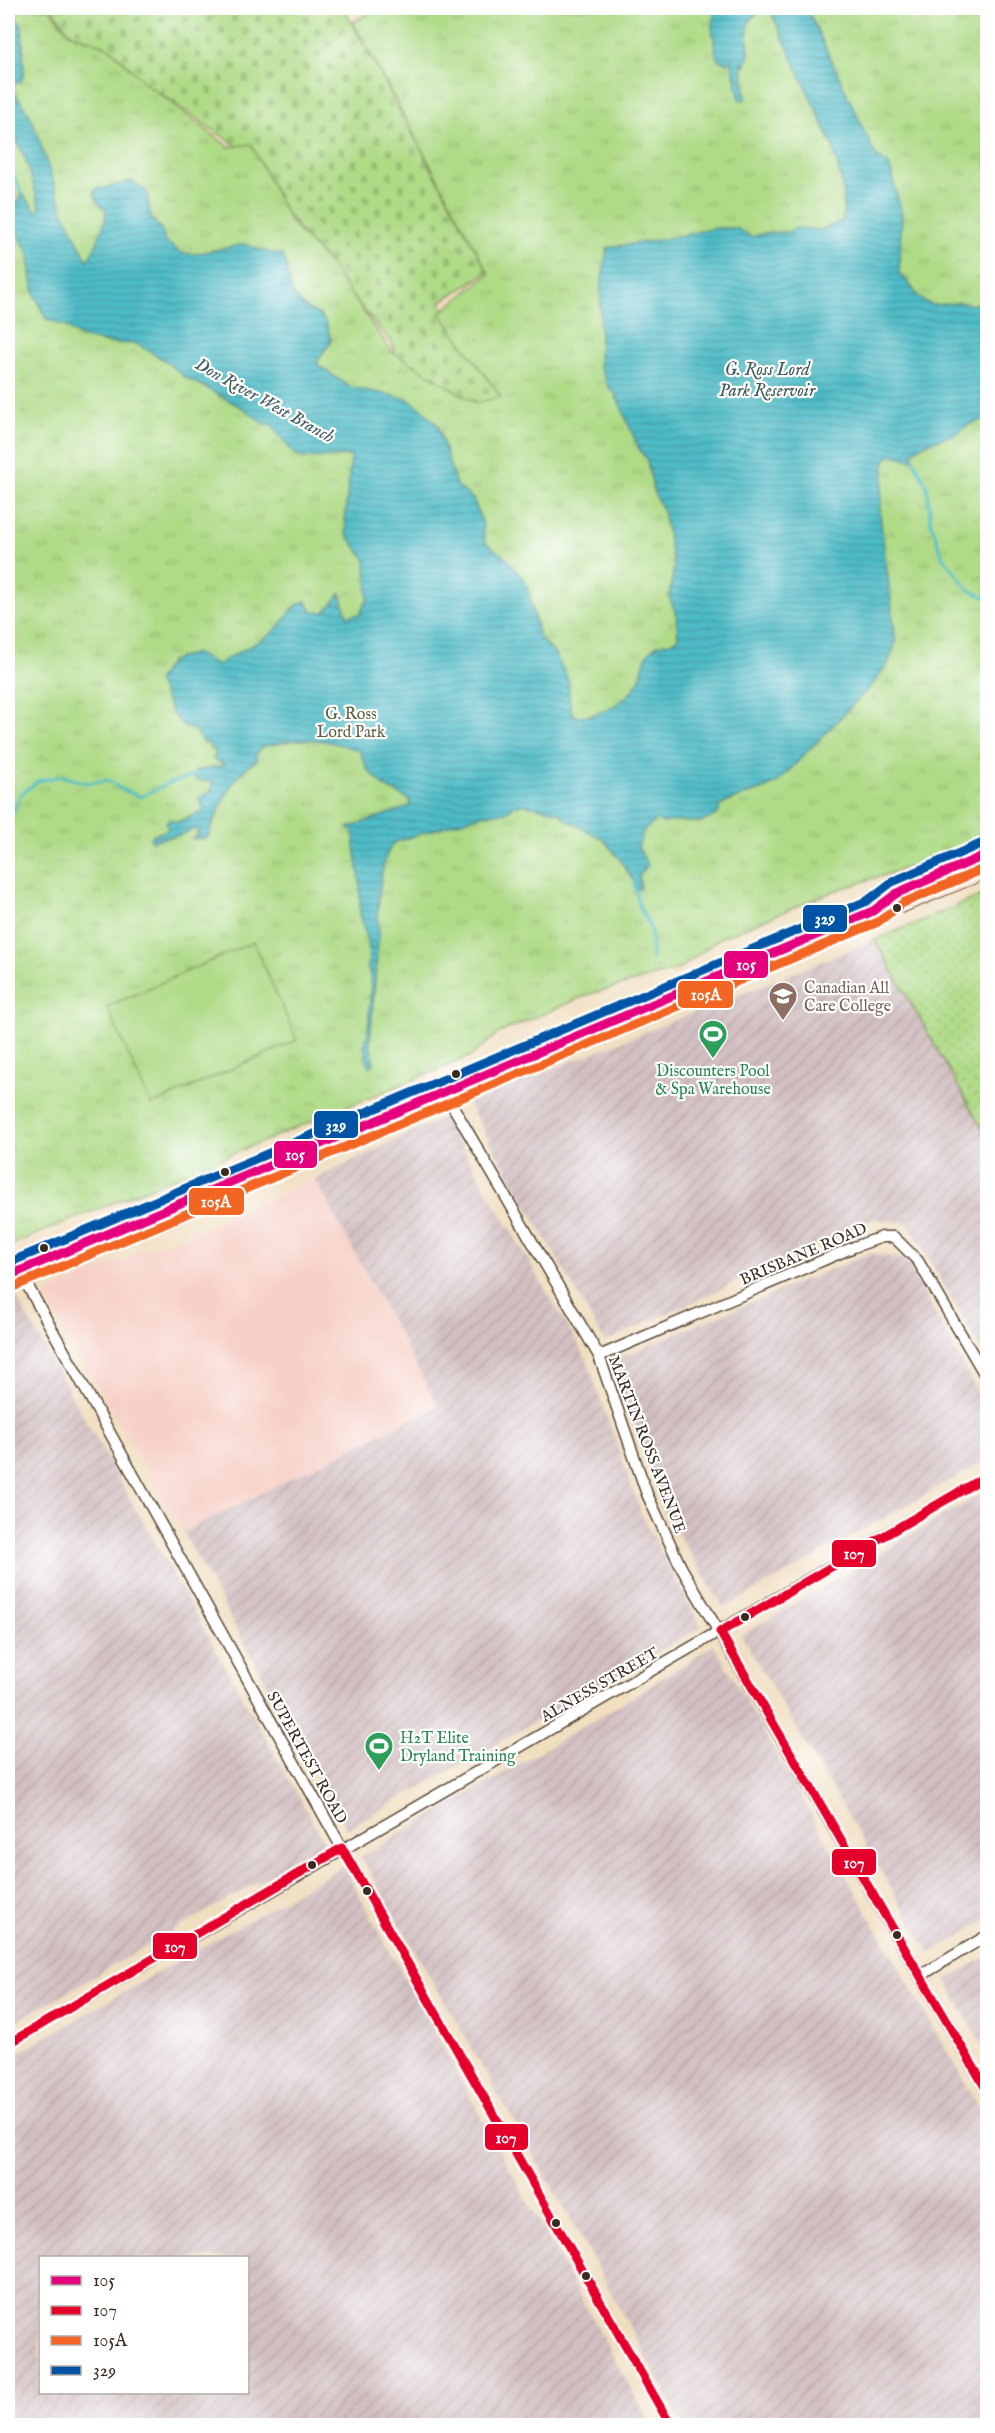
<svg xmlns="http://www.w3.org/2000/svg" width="995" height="2433" font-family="'IM FELL English',serif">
	<defs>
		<pattern id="industrial-furrows" width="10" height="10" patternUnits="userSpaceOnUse" patternTransform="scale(1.5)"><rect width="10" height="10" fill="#d2bfc1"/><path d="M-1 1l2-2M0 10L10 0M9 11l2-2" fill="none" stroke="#b5a4a5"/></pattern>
		<pattern id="grass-dots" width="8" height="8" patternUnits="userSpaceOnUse" patternTransform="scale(1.5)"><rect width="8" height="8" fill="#afda86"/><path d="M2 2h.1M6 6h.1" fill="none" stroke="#97bb73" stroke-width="1.8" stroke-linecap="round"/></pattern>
		<pattern id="cemetery-stones" width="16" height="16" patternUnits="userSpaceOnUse" patternTransform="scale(1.5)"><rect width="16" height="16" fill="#afda86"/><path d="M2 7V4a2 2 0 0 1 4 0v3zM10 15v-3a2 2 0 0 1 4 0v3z" fill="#97bb73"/></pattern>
		<pattern id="park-tufts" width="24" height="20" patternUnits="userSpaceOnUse" patternTransform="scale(1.5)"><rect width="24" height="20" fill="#afda86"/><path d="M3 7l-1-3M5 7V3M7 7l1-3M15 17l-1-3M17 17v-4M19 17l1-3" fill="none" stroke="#97bb73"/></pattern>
		<pattern id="water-rules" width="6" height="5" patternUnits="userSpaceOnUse" patternTransform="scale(1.5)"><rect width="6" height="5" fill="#4ebcc7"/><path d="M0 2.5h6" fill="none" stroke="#4299a1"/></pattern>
	</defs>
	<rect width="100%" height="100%" fill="#fff"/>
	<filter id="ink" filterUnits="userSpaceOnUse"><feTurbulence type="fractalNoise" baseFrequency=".0167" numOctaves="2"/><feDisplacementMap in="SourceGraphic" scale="12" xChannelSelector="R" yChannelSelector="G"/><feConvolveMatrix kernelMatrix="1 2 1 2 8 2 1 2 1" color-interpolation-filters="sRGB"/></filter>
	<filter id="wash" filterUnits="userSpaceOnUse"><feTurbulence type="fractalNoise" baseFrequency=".008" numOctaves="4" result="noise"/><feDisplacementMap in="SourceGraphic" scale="24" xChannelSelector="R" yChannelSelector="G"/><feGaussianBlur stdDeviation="1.35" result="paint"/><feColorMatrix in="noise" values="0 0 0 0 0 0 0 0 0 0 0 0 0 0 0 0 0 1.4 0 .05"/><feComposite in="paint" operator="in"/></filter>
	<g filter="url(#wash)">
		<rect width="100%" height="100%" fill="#f0debf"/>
		<path fill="#f7d1c9" d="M315,1179L438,1406L183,1532L43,1295L149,1247L178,1240Z"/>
		<path fill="url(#industrial-furrows)" fill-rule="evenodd" d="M875,940L987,1137V1360L908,1223L874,1219L605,1342L468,1103Z
			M444,1117L586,1358L642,1516L701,1627L347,1829L183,1532L438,1406L315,1179Z
			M870,1253L906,1260L987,1409V1460L724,1608L665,1513L613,1360Z
			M13,1292L325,1843L8,2026V1295Z
			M987,1490V1920L930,1954L741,1635Z
			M714,1645L987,2121V2425H683L588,2250L361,1857L617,1707Z
			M343,1866L651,2425H8V2059ZM40,2258H248V2392H40Z
			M987,1956V2055L946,1980Z"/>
		<path fill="url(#grass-dots)" stroke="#758252" stroke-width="1.5" d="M987,893V1137L875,940Z"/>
		<path fill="url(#cemetery-stones)" stroke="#758252" stroke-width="1.5" d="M52,8H344L488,272L440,302L468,350L510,391L464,420L435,376L422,381L398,362L392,343L328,268L277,200L250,155L68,31Z"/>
		<path fill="url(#park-tufts)" stroke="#758252" stroke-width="1.5" d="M8,8H49L69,33L110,48L146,84L229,147L251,144L291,223L329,263L392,352L476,403L501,397L440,313L489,274L353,22L378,8H987V835L938,858L834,891L720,938L679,969L587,995L499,1033L471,1056L8,1246Z"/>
		<path fill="#afda86" stroke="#758252" stroke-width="1.5" d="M253,942L297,1040L151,1105L107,1007Z"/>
		<path fill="url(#water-rules)" stroke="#447372" stroke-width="1.5" d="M715,8H766C762,11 757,12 754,16C740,28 755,52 745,66L742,60L746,99L740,100L731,59L727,63L717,59L712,28Z
			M769,8H807L876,156L889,165L902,214L899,274C912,282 915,299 930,304C943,308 959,298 972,305L987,299V419L970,424L956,434L924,444L913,452L914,460L891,455L885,460L880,514L896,642L888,664L873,684L778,782C761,792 730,798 719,807V813C693,831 691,816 663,823L657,820L644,830L638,847L648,865L639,876L641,889H638L619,858L603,839L565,819L559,812L528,805H515L506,812L481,815L395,842C380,854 376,912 379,931L370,1044L374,1064L369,1067L364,1047L368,1031L371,982L368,966L369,949L360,913V882L353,832L348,828L410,806V800L385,787L367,769L360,751C317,736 304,737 261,747L256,755L257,760C233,774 225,797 214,821C210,827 211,833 207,838L192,839L198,834L195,828C180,838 168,836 152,841L150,839L153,835L166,831L168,827L166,823L169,819L178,822L203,811L199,797L210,792L214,782L195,780V771L225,765L213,759L216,751L211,749L208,743L202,742L194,730L183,726L174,716L157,681L171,661L195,653L218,665C235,651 255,646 272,633C286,623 289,606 306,601L312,611L325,612L341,593L347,616L361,614L362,608L368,599L366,560L346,534L345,517L351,456L303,458L292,452L272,425L263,423L243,408L183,376L163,359L137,344L108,343L80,337L65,326L46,319L34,293L28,252L13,224V203L19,202L21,192L37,212L40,208L27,163L8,120V9L22,25L24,73L21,82L14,84L12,88L32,119L63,210L87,260C95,252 106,222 106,210C99,205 94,198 94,190L97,187L105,188L131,181L147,192L151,218L161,229L165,241L181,253L194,254L245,244L263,251L282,255C290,270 286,285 297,299C311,319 324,303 331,341L318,360V365L350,387L408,399L422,409L438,426L456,485L473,499L482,521L485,542L506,558L526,582L539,637L555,654L568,679L570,706L574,716C598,719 631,700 640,678C644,667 644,655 653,648C660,641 668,646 678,638L676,614L669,596L674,567L663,511L654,493L647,460L639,449L615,393L610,389L599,366L601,285L607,248L664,239L716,228H736L751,237L765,233L788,232L795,228L820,230L843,221V189L833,146Z"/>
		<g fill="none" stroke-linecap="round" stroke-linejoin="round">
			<path stroke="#4ebcc7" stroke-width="3" d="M8,162L21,192
				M914,460L927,486L931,523L943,557L969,590L988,599
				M8,818L13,812L21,794L38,781L62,776L86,783L108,780L121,789L141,797L169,783L196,775
				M634,882L639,905L651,930L652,960"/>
		</g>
	</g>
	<g filter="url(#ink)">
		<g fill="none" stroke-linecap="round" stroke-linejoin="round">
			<g stroke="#564536" stroke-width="13">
				<path id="minor" d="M441,1086L599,1356L647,1494L681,1567L988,2093
					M12,1258L342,1848L671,2426
					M599,1356L854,1247L882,1237H894L918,1261L988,1380
					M920,1976L988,1935
					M8,2044L988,1475"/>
			</g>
			<g stroke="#564536" stroke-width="17">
				<path id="secondary" d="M878,908L897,893L988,854
					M8,1276L873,911L902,905L988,870"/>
			</g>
			<use href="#minor" stroke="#fff" stroke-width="10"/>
			<use href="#secondary" stroke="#fee3d2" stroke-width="15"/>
			<g stroke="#fff" stroke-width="14">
				<path id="bus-1" d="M8,1276L873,911L897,893L988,854"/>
			</g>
			<g stroke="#fff" stroke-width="14">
				<path id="bus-2" d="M720,1632L988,2092
					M720,1632L988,1475
					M342,1848L671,2426
					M8,2044L342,1848"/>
			</g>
			<g stroke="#fff" stroke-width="14">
				<path id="bus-3" d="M13,1287L878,922L903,903L988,867"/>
			</g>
			<g stroke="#fff" stroke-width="14">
				<path id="bus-4" d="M8,1263L867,901L892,882L983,843"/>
			</g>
			<use href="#bus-1" stroke="#e5007d" stroke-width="9"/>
			<use href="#bus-2" stroke="#e4002b" stroke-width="9"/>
			<use href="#bus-3" stroke="#f26522" stroke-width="9"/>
			<use href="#bus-4" stroke="#0054a6" stroke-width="9"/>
		</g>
	</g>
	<defs>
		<g id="university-pin" transform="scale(1.5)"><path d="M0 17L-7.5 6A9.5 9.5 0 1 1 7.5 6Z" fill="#8d6e63" stroke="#fff"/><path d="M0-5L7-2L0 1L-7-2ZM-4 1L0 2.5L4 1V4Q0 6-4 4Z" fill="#fff"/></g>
		<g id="stadium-pin" transform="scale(1.5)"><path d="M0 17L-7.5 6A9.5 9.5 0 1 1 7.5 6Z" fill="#2e9e5b" stroke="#fff"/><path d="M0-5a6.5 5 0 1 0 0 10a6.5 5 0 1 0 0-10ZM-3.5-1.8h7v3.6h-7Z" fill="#fff"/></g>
	</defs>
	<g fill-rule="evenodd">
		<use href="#university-pin" x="783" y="996"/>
		<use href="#stadium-pin" x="713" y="1034"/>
		<use href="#stadium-pin" x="379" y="1746"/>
	</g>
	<g fill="#3b2a1e" stroke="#fff" stroke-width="2">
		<circle cx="897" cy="908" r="5"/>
		<circle cx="456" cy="1074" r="5"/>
		<circle cx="225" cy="1172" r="5"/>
		<circle cx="44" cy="1248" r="5"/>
		<circle cx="745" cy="1617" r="5"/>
		<circle cx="312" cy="1865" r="5"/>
		<circle cx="367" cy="1891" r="5"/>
		<circle cx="897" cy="1935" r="5"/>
		<circle cx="556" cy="2223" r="5"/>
		<circle cx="586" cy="2276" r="5"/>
	</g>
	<g text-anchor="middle" stroke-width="4.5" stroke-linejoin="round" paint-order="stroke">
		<g font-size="16" fill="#5e5f3d" stroke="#fff">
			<text x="351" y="719">G. Ross<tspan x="351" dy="18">Lord Park</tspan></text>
		</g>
		<g font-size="16" fill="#785e54" stroke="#fff" text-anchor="start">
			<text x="804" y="993">Canadian All<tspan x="804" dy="18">Care College</tspan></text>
		</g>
		<g font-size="16" fill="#27864d" stroke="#fff">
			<text x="713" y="1076">Discounters Pool<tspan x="713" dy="18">&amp; Spa Warehouse</tspan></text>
			<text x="400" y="1743" text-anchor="start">H2T Elite<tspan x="400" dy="18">Dryland Training</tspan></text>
		</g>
		<g font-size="16" fill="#3b2a1e" stroke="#fff">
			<text transform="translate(803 1253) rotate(-23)" y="6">BRISBANE ROAD</text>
			<text transform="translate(648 1444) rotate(69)" y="6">MARTIN ROSS AVENUE</text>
			<text transform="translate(599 1684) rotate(-30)" y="6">ALNESS STREET</text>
			<text transform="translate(308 1757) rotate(61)" y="6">SUPERTEST ROAD</text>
		</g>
		<g font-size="18" font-style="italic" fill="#425d59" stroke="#fff">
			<text x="767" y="375">G. Ross Lord<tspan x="767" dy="21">Park Reservoir</tspan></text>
			<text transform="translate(265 400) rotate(29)" y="6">Don River West Branch</text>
		</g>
	</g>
	<g stroke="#fff" stroke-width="2">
		<rect x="802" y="904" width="46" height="29" rx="6" fill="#0054a6"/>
		<rect x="723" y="950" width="46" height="29" rx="6" fill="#e5007d"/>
		<rect x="677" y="980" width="57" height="29" rx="6" fill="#f26522"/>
		<rect x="313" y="1110" width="46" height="29" rx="6" fill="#0054a6"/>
		<rect x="273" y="1140" width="45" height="29" rx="6" fill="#e5007d"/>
		<rect x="188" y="1187" width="57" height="29" rx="6" fill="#f26522"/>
		<rect x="831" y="1539" width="46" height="29" rx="6" fill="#e4002b"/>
		<rect x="831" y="1848" width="46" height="28" rx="6" fill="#e4002b"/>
		<rect x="152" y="1932" width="46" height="28" rx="6" fill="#e4002b"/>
		<rect x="484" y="2123" width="45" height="28" rx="6" fill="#e4002b"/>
	</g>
	<g font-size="16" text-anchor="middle" font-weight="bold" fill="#fff">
		<text x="825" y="924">329</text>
		<text x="746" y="970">105</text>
		<text x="706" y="1000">105A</text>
		<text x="336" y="1131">329</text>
		<text x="295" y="1160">105</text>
		<text x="216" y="1207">105A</text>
		<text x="854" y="1559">107</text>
		<text x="854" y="1868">107</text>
		<text x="175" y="1952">107</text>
		<text x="506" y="2143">107</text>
	</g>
	<rect width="995" height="2433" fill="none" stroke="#fff" stroke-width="30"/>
	<rect x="39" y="2256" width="210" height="138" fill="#ffffff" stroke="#b1aaa5" stroke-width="1.5"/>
	<rect x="51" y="2276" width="30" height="9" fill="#e5007d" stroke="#b1aaa5" stroke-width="1.5"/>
	<text x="93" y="2286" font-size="18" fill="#3b2a1e">105</text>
	<rect x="51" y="2306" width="30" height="9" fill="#e4002b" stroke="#b1aaa5" stroke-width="1.5"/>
	<text x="93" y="2316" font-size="18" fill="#3b2a1e">107</text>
	<rect x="51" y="2336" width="30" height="9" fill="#f26522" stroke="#b1aaa5" stroke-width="1.5"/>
	<text x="93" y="2346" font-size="18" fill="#3b2a1e">105A</text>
	<rect x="51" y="2366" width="30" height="9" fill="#0054a6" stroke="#b1aaa5" stroke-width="1.5"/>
	<text x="93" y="2376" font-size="18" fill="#3b2a1e">329</text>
</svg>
